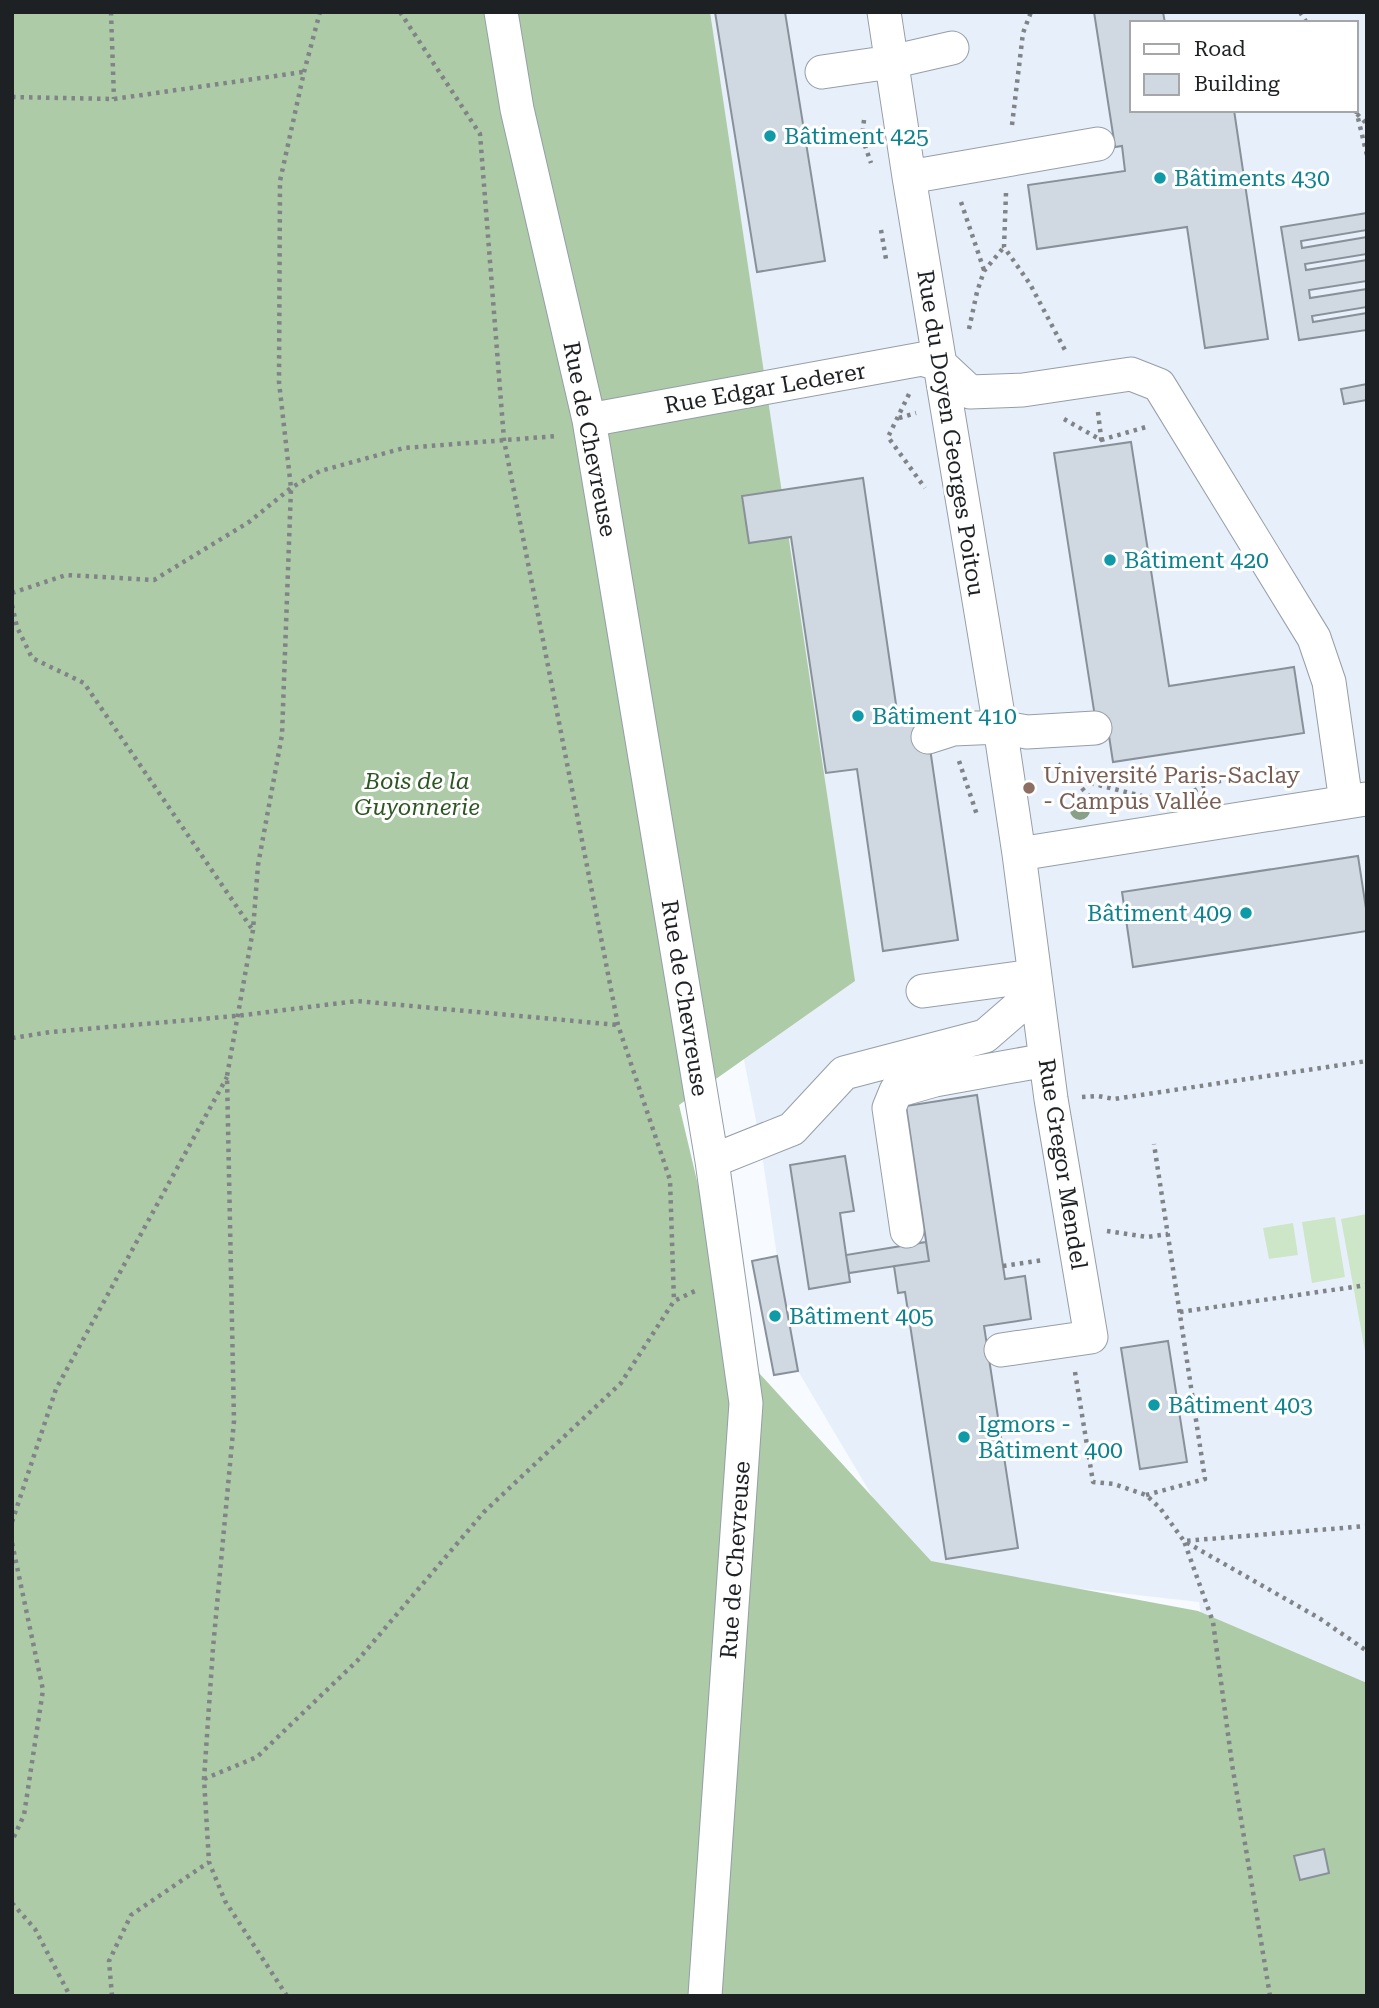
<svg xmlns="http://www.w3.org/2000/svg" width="1379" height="2008" font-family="'Roboto Serif',serif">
	<rect width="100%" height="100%" fill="#f7fafe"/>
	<path fill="#e7f0fa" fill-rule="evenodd" d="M545,12H1367V1996H1259L1199,1602L916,1570L798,1371L777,1256L760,1141L623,444ZM1132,23H1356V110H1132Z"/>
	<path fill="#cde6c7" d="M1367,1214V1362L1341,1219Z
		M1335,1217L1345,1277L1312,1283L1302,1222Z
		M1293,1223L1298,1255L1269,1259L1263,1228Z"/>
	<path fill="#adcba6" d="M12,12H710L855,981L679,1105L737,1349L931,1561L1198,1611L1367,1683V1996H12Z"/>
	<path fill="#d0d9e2" stroke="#889099" stroke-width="2" d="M715,12H785L825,261L757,272Z
		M1094,12H1163L1165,23H1132V110H1234L1268,339L1205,348L1187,227L1037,249L1028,185L1125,171L1122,146L1115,147Z
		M1367,213V230L1301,241L1302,248L1367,237V254L1305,264L1306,270L1367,260V281L1309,290L1310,298L1367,289V307L1312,316L1313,322L1367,313V330L1299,340L1281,227Z
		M1367,384V400L1344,404L1341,389Z
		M1131,442L1169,686L1294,667L1304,733L1113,762L1106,716L1095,717L1054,453Z
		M863,478L898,718L925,714L958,940L883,951L857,769L826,773L791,537L749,543L742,496Z
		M1358,856L1367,915V931L1133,967L1122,892Z
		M977,1095L1005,1279L1025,1276L1031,1319L984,1326L1018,1548L946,1559L905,1292L898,1293L894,1266L929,1261L906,1106Z
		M845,1156L854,1211L840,1213L850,1282L809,1289L790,1165Z
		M926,1242L929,1261L849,1273L846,1255Z
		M777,1256L798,1371L774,1375L752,1261Z
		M1168,1341L1187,1462L1140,1469L1121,1348Z
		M1324,1849L1329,1873L1300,1880L1294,1856Z"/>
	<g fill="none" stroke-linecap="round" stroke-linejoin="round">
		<g stroke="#959ea7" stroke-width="35">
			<path id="minor" d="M501,12L517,109L589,420L712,1161L746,1403L705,1996
				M884,12L909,177L1000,727L1019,854L1051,1099L1091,1337L1001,1350
				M822,72L891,62L952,48
				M909,177L1098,144
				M589,420L922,359L941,365L970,392L1023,390L1131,374L1159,385L1314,638L1329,682L1346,802
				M928,737L953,729L1000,727L1027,732L1095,728
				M1019,854L1366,799
				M923,991L1034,976
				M712,1161L792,1129L844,1073L985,1036L1037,991
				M907,1231L889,1108L896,1091L935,1080L1046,1060"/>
		</g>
		<path stroke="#808387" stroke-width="4.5" stroke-dasharray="3.5 5" stroke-linecap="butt" d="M111,12L114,99
			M400,12L480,134L504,440L618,1025L670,1180L674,1301
			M1300,12L1307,23
			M12,97L114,99L303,72
			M1356,110L1367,155
			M1357,114L1367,124
			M864,120L862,137L871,163
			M1012,125L1023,33L1031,12
			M1006,193L1004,247L1030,284L1066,352
			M961,202L984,270
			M881,230L886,259
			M969,329L977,292L984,271L1004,247
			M909,394L888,437L925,488
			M1098,412L1102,446
			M899,418L916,413
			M1064,419L1101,440L1146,427
			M12,593L66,575L154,580L249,522L291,488L320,471L404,448L557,436
			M12,605L17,627L32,658L84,683L252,929
			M959,761L977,815
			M1058,764L1074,779L1100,809
			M1074,779L1150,798
			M1194,791L1207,784L1268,770L1301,773
			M12,1038L51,1032L236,1016L357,1001L618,1025
			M1082,1097L1098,1096L1114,1099L1367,1061
			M1107,1231L1147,1237L1168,1234
			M1003,1266L1044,1260
			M1180,1312L1367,1285
			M1075,1372L1093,1482L1114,1484L1146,1495L1160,1508L1184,1541L1319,1618L1367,1651
			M1146,1495L1205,1479L1154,1144
			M12,1522L56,1389L227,1077
			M12,1543L43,1690L24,1815L12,1841
			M204,1779L257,1757L357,1661L484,1512L621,1383L674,1301L697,1290
			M12,1903L35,1929L70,1996
			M112,1996L109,1961L131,1915L209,1862
			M287,1996L225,1901L209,1862L204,1779L213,1648L234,1421L227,1076L253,930L258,865L282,735L291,488L279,382L280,181L304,72L320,12
			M1270,1996L1232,1764L1213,1622L1184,1541L1367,1526"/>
		<use href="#minor" stroke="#fff" stroke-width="33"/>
	</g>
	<circle fill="#88a086" cx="1080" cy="810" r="10"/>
	<g fill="#0f9aa8" stroke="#fff" stroke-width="2.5">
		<circle cx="770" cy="136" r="7"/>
		<circle cx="1160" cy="178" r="7"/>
		<circle cx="1110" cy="560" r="7"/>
		<circle cx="858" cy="716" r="7"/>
		<circle cx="1246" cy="913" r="7"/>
		<circle cx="775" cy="1316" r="7"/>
		<circle cx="1154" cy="1405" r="7"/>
		<circle cx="964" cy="1437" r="7"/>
	</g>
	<circle fill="#8d6e63" stroke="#fff" stroke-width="2.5" cx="1029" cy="788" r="7"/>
	<g text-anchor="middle" stroke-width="6" stroke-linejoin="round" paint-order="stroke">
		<g font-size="23" fill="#0d838f" stroke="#fff" text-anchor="start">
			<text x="784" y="144">Bâtiment 425</text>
			<text x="1174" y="186">Bâtiments 430</text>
			<text x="1124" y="568">Bâtiment 420</text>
			<text x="872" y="724">Bâtiment 410</text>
			<text x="1232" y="921" text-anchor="end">Bâtiment 409</text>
			<text x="789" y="1324">Bâtiment 405</text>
			<text x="1168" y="1413">Bâtiment 403</text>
			<text x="978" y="1432">Igmors -<tspan x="978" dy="26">Bâtiment 400</tspan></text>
		</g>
		<g font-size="23" fill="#1e2124" stroke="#fff">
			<text transform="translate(765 388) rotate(-10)" y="8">Rue Edgar Lederer</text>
			<text transform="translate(951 433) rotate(81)" y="8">Rue du Doyen Georges Poitou</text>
			<text transform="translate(590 439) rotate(79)" y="8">Rue de Chevreuse</text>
			<text transform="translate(685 998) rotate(81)" y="8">Rue de Chevreuse</text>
			<text transform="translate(1063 1164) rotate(81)" y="8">Rue Gregor Mendel</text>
			<text transform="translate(735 1560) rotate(-86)" y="8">Rue de Chevreuse</text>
		</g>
		<g font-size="23" fill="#785e54" stroke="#fff" text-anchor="start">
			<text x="1043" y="783">Université Paris-Saclay<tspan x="1043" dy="26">- Campus Vallée</tspan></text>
		</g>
		<g font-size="23" font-style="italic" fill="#2d5623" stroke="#fff">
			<text x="417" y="789">Bois de la<tspan x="417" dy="26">Guyonnerie</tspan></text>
		</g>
	</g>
	<rect width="1379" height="2008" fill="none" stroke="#1e2124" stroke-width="28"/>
	<rect x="1130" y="21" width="228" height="91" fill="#ffffff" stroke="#a5a6a7" stroke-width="2"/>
	<rect x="1144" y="44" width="35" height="10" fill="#ffffff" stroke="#a5a6a7" stroke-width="2"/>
	<text x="1194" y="56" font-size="21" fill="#1e2124">Road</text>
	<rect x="1144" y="74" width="35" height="21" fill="#d0d9e2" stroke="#a5a6a7" stroke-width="2"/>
	<text x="1194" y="91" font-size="21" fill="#1e2124">Building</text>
</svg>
